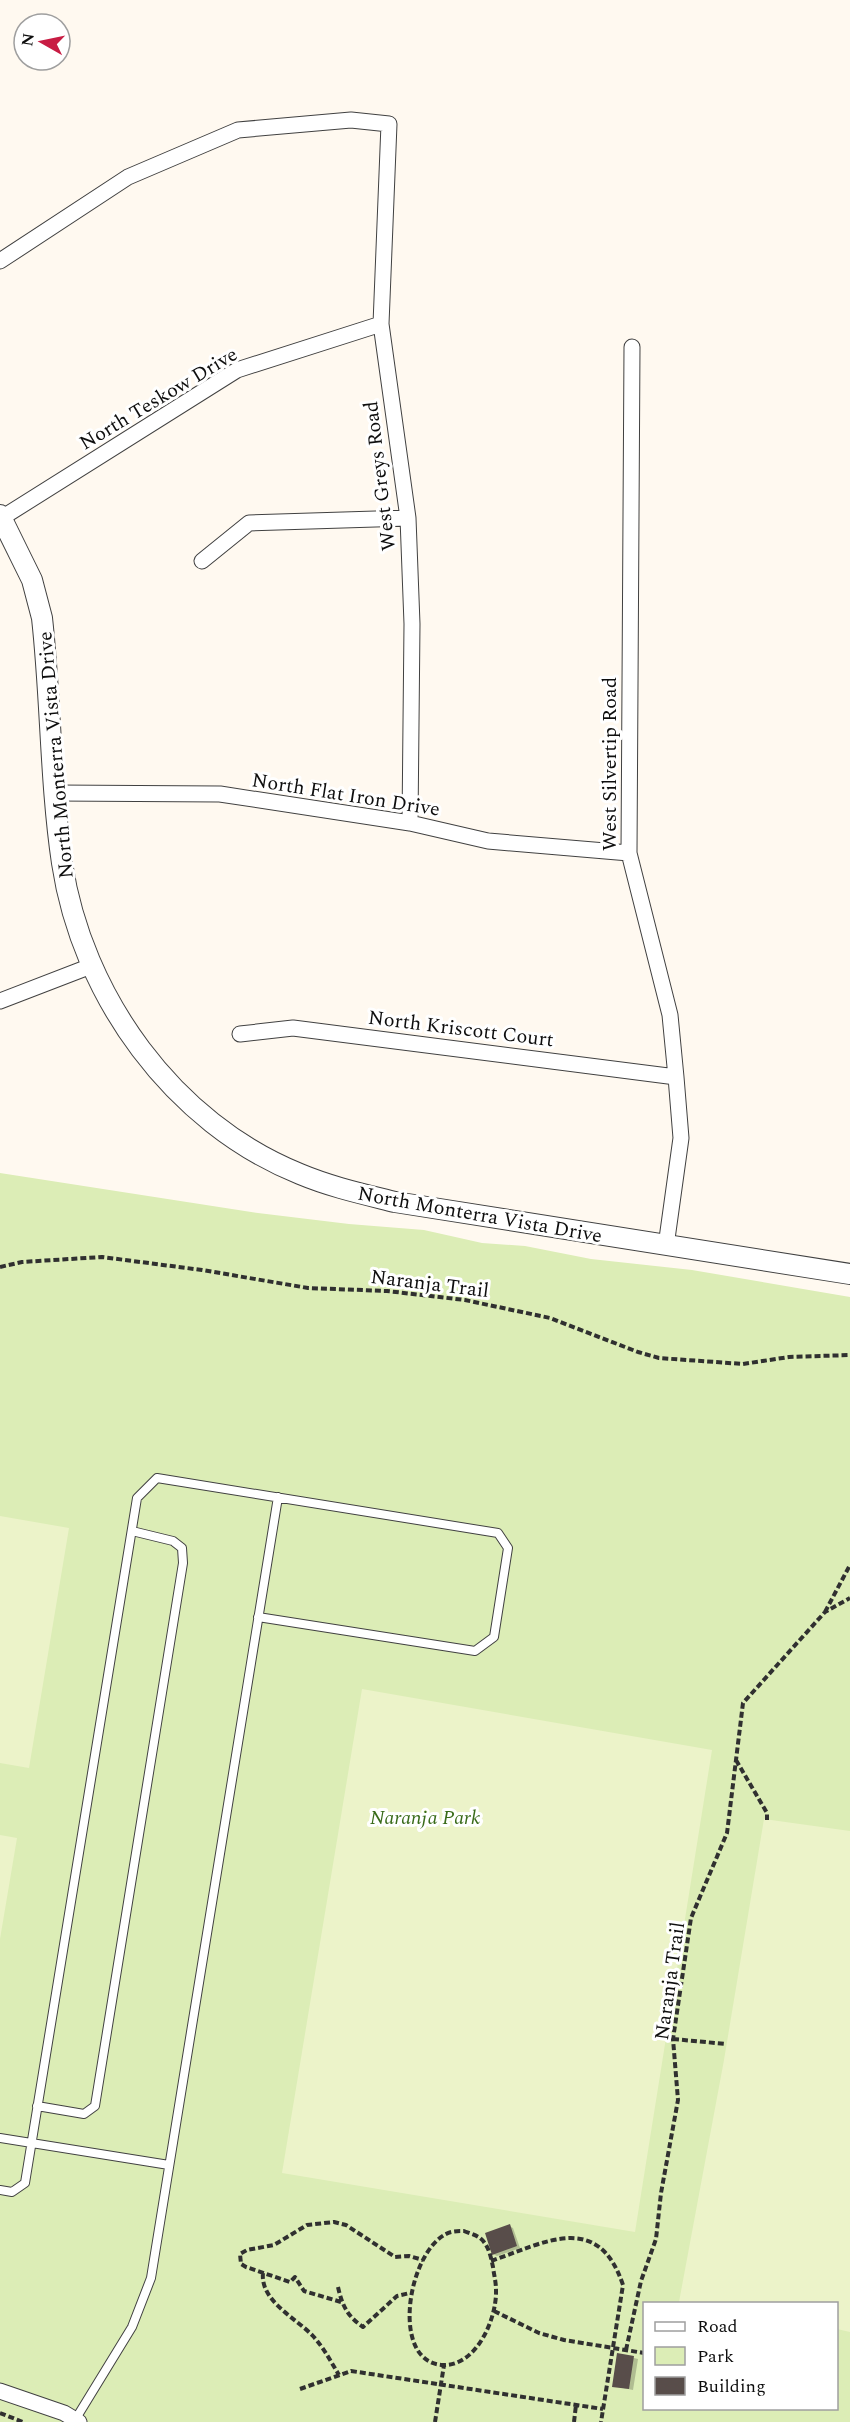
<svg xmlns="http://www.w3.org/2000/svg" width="850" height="2422" font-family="Spectral,serif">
	<rect width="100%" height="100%" fill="#fff9f0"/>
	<path fill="#dcedb6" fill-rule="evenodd" d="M0,1173L258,1213L349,1224L424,1230L482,1243L525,1246L591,1259L692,1270L850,1297V2422H0ZM644,2304H836V2408H644Z"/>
	<path fill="#ecf3c9" d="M0,1516L69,1528L29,1768L0,1763Z
		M362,1689L712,1750L635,2232L282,2173Z
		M764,1819L850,1831V2332L837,2329L836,2304L679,2302L724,2060Z
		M0,1835L17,1838L0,1939Z"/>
	<path fill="#0003" d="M509,2226L513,2228L520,2248L497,2256L493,2254Z
		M618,2354L638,2359L633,2390L613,2386Z"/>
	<path fill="#584d4a" d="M510,2224L517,2246L492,2255L485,2233Z
		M617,2353L634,2356L629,2389L612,2387Z"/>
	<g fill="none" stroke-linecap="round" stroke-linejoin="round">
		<g stroke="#414141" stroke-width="10">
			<path id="service" d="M37,2106L84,2114L95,2106L183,1563L182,1548L173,1541L132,1531
				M0,2138L169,2165
				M0,2190L12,2192L25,2183L137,1498L157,1478L498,1533L508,1548L494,1637L475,1651L258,1617
				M75,2420L132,2327L151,2278L278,1497"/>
		</g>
		<g stroke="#414141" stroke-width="17">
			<path id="minor" d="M0,261L128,177L238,130L351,120L389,124L381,324L408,518L412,624L410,823
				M632,347L629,853L670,1015L676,1077L681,1138L666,1246
				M0,519L237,370L381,324
				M202,561L249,523L408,518
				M55,793L220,794L410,823L488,841L629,853
				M0,1001L91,966
				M240,1034L293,1028L676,1077
				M0,2391L64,2413L79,2422"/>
		</g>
		<g stroke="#414141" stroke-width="22">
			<path id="tertiary" d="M0,515L32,580L42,618C51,699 50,782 62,863C82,996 173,1123 300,1174C331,1187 363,1194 395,1202L850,1274"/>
		</g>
		<path stroke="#303030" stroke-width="4" stroke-dasharray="6 3" stroke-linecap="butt" d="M0,1267L22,1262L102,1257L202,1270L308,1288L387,1291L465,1300L550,1318L638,1352L659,1358L743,1364L789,1357L850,1355
			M825,1612L850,1565
			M736,1760L767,1813V1820
			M673,2039L726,2044
			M464,2231C469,2233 476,2235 480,2238C489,2245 491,2258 493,2267C494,2275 496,2282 496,2290C497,2318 477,2366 443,2365C390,2363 407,2254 446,2234C451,2231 458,2231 464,2231Z
			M491,2261C546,2242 598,2211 623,2285L601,2422
			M263,2273C260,2301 296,2318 313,2336C324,2348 331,2362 339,2375
			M338,2287C342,2305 347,2316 363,2327L397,2296L410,2293
			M341,2302L304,2291L295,2277L290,2282L246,2267L241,2264L240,2254L247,2250L274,2245L307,2225L334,2222L346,2225L395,2257L409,2256L423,2260
			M494,2311L539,2333L564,2340L644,2353
			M626,2350L641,2281L656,2239L661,2193L678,2100L673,2039L691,1918L727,1833L743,1703L825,1612L850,1598
			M300,2389L351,2371L603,2409
			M0,2413L23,2422
			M435,2422L444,2365
			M574,2422L576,2405"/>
		<use href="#service" stroke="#fff" stroke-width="8"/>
		<use href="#minor" stroke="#fff" stroke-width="15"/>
		<use href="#tertiary" stroke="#fff" stroke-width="20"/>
	</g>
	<g text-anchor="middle" stroke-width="6" stroke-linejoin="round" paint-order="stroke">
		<g font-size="20" fill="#0e0e0e" stroke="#fff">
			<text transform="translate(158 398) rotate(-31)" y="7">North Teskow Drive</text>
			<text transform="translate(379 476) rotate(-97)" y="7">West Greys Road</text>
			<text transform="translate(55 755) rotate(-95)" y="7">North Monterra Vista Drive</text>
			<text transform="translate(609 764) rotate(-90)" y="7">West Silvertip Road</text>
			<text transform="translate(346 794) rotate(9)" y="7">North Flat Iron Drive</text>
			<text transform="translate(461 1028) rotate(7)" y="7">North Kriscott Court</text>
			<text transform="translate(480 1214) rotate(10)" y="7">North Monterra Vista Drive</text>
			<text transform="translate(430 1283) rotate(7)" y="7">Naranja Trail</text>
			<text transform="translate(669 1981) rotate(-82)" y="7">Naranja Trail</text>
		</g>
		<g font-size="20" font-style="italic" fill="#396b1a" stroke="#fff">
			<text x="425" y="1824">Naranja Park</text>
		</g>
	</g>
	<rect x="643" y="2302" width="195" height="108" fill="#ffffff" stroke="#9f9f9f" stroke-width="1.5"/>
	<rect x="655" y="2322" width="30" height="9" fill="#ffffff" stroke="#9f9f9f" stroke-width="1.5"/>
	<text x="697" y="2332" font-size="18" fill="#0e0e0e">Road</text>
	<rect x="655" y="2347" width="30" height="18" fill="#dcedb6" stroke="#9f9f9f" stroke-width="1.5"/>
	<text x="697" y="2362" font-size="18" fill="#0e0e0e">Park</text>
	<rect x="655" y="2377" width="30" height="18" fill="#584d4a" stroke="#9f9f9f" stroke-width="1.5"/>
	<text x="697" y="2392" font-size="18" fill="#0e0e0e">Building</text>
	<g transform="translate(42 42) rotate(279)"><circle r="28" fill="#ffffff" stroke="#9f9f9f" stroke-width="1.5"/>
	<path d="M0-4.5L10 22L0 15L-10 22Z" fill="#c81c43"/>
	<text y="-9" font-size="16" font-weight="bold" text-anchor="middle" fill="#0e0e0e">N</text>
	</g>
</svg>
